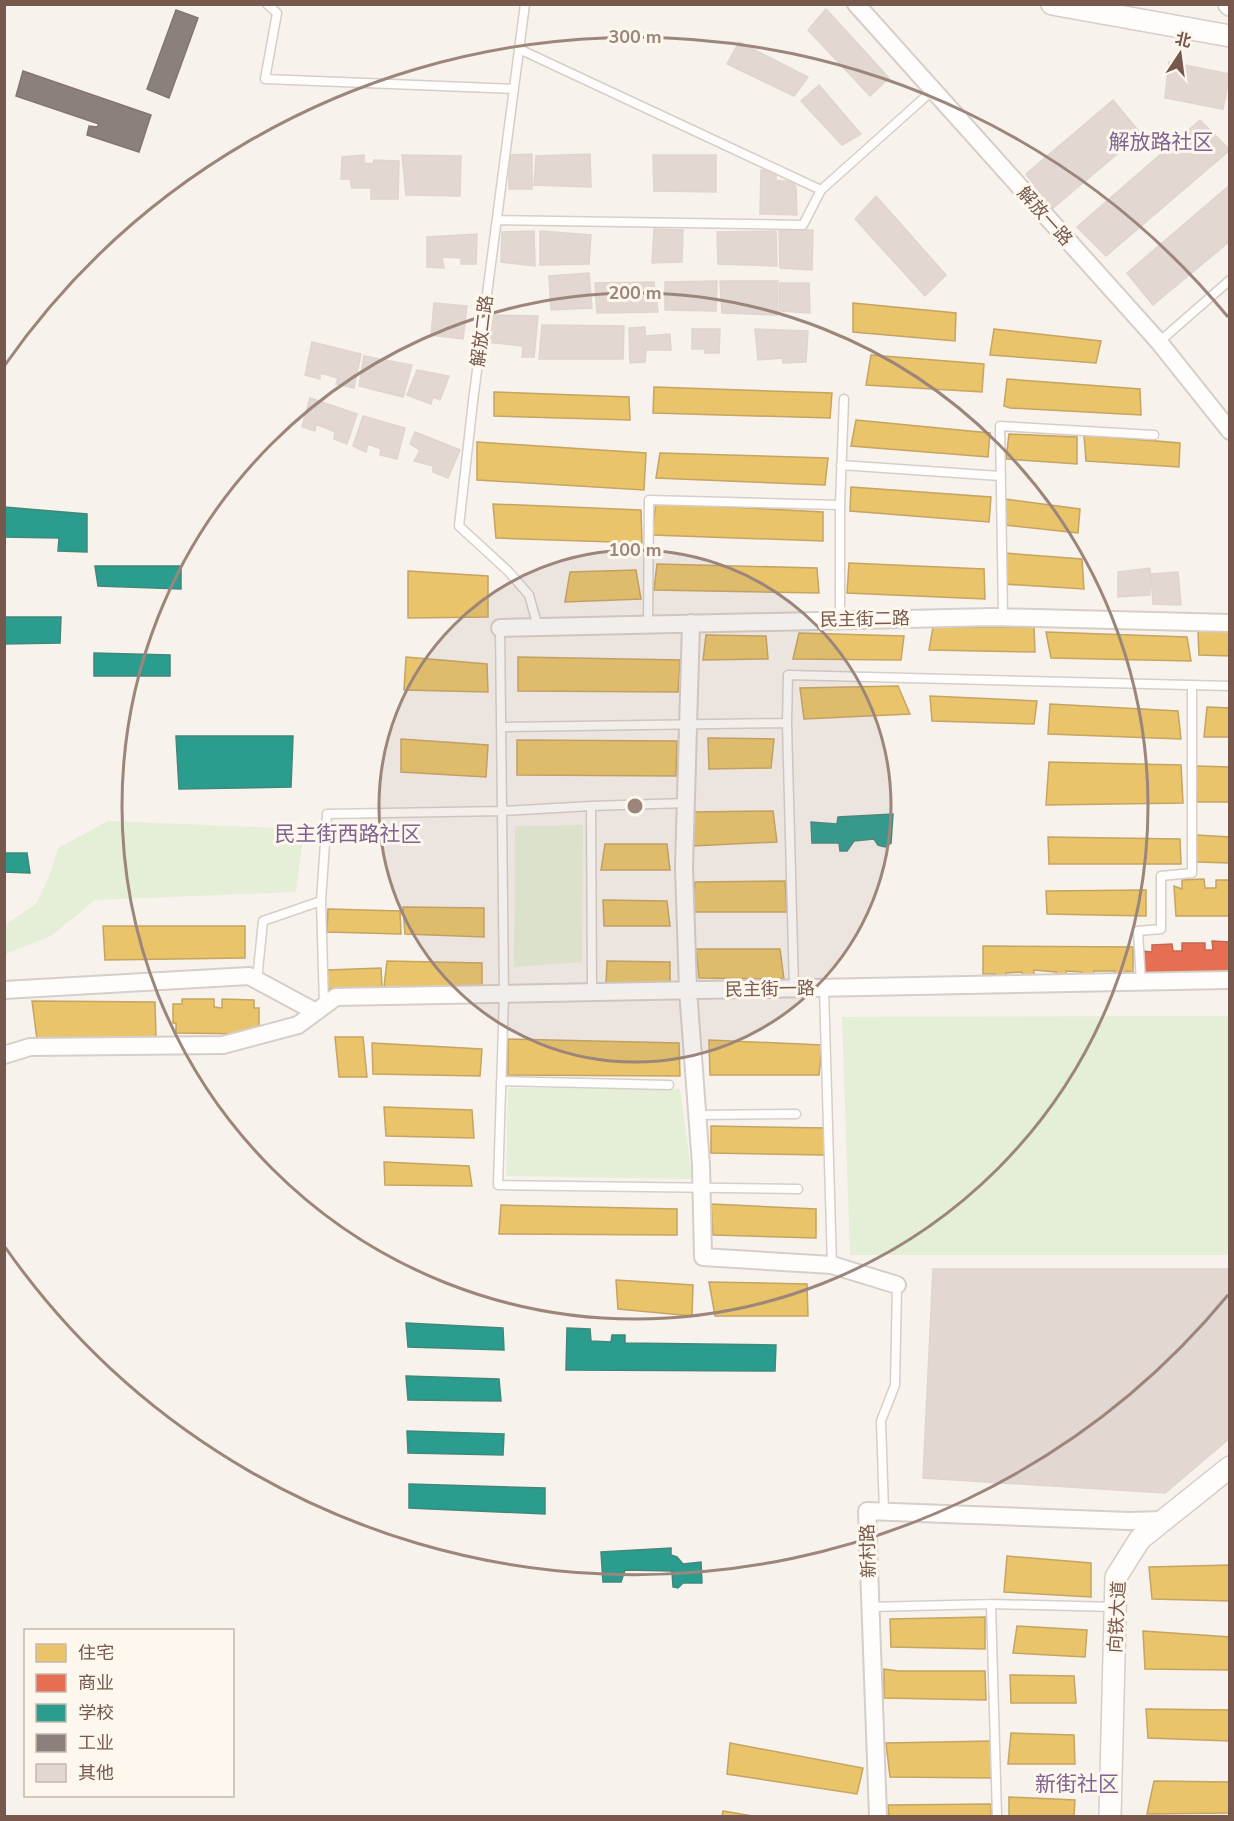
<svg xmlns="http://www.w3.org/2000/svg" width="1234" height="1821" font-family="'Nunito Sans','Noto Sans SC',sans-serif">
	<rect width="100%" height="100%" fill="#f7f2ec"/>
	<path fill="#e5eed7" d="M108,821L304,829L296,892L95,900L51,936L5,954V925L36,904L49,877L58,848Z
		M583,825L582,962L514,967L515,826Z
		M1229,1016V1255H850L842,1017Z
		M508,1088L680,1089L692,1179L506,1176Z"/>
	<path fill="#e9c46a" stroke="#c6a461" stroke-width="1.5" d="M853,303L956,313L955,341L853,332Z
		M994,329L1101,341L1096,363L990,355Z
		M871,355L984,364L982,392L866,385Z
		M1007,379L1140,389L1141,415L1010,408L1004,406Z
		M654,387L832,393L830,418L653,413Z
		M494,392L629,397L630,420L494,416Z
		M856,420L990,433L988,457L851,446Z
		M1009,434L1077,437V464L1006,459Z
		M1084,435L1180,443L1179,467L1086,461Z
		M477,442L646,453L644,490L477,480Z
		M660,453L828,458L825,485L656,478Z
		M851,487L991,497L989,522L850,511Z
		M1005,499L1080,509L1078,533L1005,525Z
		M656,503L823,512V541L652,535Z
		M493,504L641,510L642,543L496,538Z
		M1004,553L1082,559L1084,589L1004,584Z
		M849,563L984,569L985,599L847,593Z
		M657,564L817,568L819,593L654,590Z
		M636,570L641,599L565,602L570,572Z
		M408,571L488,576V617L408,618Z
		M933,627H1034L1035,652L929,650Z
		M1198,631L1230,632V656L1199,655Z
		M1046,632L1187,637L1191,661L1051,658Z
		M799,633L904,636L901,660L793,659Z
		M706,635L766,636L768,659L703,660Z
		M406,657L487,664L488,692L404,690Z
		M518,657L680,660L678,692L518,691Z
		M898,686L910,714L804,719L800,688Z
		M930,696L1037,701L1034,724L932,721Z
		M1050,704L1178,711L1181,739L1048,734Z
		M1207,707L1230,708V737H1204Z
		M708,738L774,739L771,768L709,769Z
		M401,739L488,745L486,777L401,772Z
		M517,740L677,741L676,776L517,775Z
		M1049,762L1181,765L1183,803L1046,805Z
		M1196,766L1230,767V802H1197Z
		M773,811L777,842L692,846L694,812Z
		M1196,835L1230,837V863L1196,862Z
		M1048,837L1180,839L1181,864H1049Z
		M605,844H667L670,870H601Z
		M1204,879L1205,888H1216V880H1230V916H1176L1174,886L1182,889V880Z
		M785,881L787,912H693L695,882Z
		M1146,890V916L1047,914L1046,891Z
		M603,900L667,901L670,926H604Z
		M403,907L484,908V937L405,934Z
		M328,909L400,911L401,934L327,932Z
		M103,926H245V958L105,960Z
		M983,946L1133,947V972L1126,971L1125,979H1116L1115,971H1094L1092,978H1084L1082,972L1066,971V980L1057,978L1056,972L1034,970V981L1023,979L1022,972L1006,973L1005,981H995V974H983Z
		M696,949H780L784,979L699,978Z
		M387,961L482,963V990L384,987Z
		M607,961L670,962V984H606Z
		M381,968L382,988L327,989V970Z
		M182,999H214V1007L222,1008V999L254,1000V1008H259V1034L176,1033V1023H173V1004H182Z
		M32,1001L155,1002L156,1037L37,1039Z
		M335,1037H363L367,1077H339Z
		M508,1039L679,1043L680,1076L508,1075Z
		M709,1040L822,1045L819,1075H710Z
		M372,1043L482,1049L480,1076L373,1074Z
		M384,1107L472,1110L474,1138L386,1136Z
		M711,1126L826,1128L824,1155L711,1153Z
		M384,1162L469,1166L472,1186L385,1185Z
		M711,1204L816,1209V1238L713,1235Z
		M501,1205L677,1209V1235L499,1234Z
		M616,1280L693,1285L692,1316L618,1309Z
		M709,1282L807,1284L808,1316H715Z
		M1007,1556L1091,1563V1597L1004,1592Z
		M1230,1565V1601L1152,1599L1149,1567Z
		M985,1617V1649L891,1647L890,1619Z
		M1017,1626L1087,1630L1085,1657L1013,1653Z
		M1143,1631L1230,1637V1670L1145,1669Z
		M884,1669L898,1671H985L986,1700L884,1698Z
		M1010,1675L1074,1676L1076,1703H1011Z
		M1146,1709L1230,1710V1741L1148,1738Z
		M1011,1733L1074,1735L1075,1764H1008Z
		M992,1741L993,1778L890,1777L886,1743Z
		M730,1743L863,1768L857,1794L727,1774Z
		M1154,1781L1230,1782V1813L1147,1814Z
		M1009,1797L1075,1800L1074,1816H1009Z
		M991,1804V1816H889L888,1805Z
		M723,1811L753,1816H722Z"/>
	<path fill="#e76f51" stroke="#c56850" stroke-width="1.5" d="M1212,941L1230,942V974L1145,977L1143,951L1152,952V945L1172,944L1173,951H1182V943H1205V950H1213Z"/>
	<path fill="#2a9d8f" stroke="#41887b" stroke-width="1.5" d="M4,507L87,514V552L58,551L59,538L4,537Z
		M95,566H181V589L98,586Z
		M4,617H61L60,643L4,644Z
		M94,653L170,655V676H94Z
		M176,736H293L291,787L179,789Z
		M893,814L891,843L885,847L878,845L874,839L854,841L847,851H840L839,843H812L811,822L837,824L838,817Z
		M4,853H27L30,873L4,872Z
		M406,1323L503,1328L504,1350L408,1347Z
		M567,1328L590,1329L591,1341L611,1342L612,1335H625V1343L776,1345L775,1371L566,1370Z
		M406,1376L499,1379L501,1401L408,1400Z
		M407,1431L504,1434L503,1455L408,1453Z
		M409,1484L545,1488V1514L409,1508Z
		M671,1548V1555L677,1557L683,1564L701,1562L702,1583H683L678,1588L673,1587L672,1571L625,1570L621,1582H603L601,1552Z"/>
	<path fill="#8a817c" stroke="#84756e" stroke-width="1.5" d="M176,10L198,18L169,98L147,89Z
		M23,71L151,115L139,152L87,135L89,126L97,127L99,124L16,96Z"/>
	<path fill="#e2d8d1" stroke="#e0d5ce" stroke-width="1.5" d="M826,9L889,78L870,96L808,30Z
		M739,42L808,77L794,96L727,64Z
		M1169,62L1230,74L1223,109L1165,98Z
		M819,85L861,134L842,145L801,101Z
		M1113,100L1141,134L1052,209L1026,174Z
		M1200,120L1230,150L1106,256L1077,227Z
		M532,154V189H509V155Z
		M590,154L591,187L534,185L536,156Z
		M364,155V163L373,164L374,160L399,161L398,199H371V188H352L350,179H341L342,157Z
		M402,155L461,156L460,196L406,195Z
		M653,155H716V192L654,191Z
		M761,170L776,172V181H791L796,187L797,215L760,214Z
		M1230,185V241L1153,305L1127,273Z
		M876,196L946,275L925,296L855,219Z
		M654,229L683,230L682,262L652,263Z
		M779,230H813L812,270L780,268Z
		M534,231L535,266L501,262L502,232Z
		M540,231L591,235L589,264L540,265Z
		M776,231L777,266L718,264L717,232Z
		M477,234L476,264H461V258L442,257L444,268L427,267V237Z
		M589,273L592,308L551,310L549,276Z
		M717,281L716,311L665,310V282Z
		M720,281H778L777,315L722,313Z
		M654,282L658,312L597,313L595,283Z
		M780,283H809L810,313L779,311Z
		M434,303L467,306L463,339L431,335Z
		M490,315L538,316L534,357H522L523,346L486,342Z
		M542,325L624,326L623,359H539Z
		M645,327V336L670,334L671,350H646L645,362L630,363L629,328Z
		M692,329H720L719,353H705V349H692Z
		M755,329L808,331L806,362L783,363L782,358L758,360Z
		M312,342L361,354L354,388L336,384L338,378L320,373V379L305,375Z
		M364,356L412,365L403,397L359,386Z
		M417,370L449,376L440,400L433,397L431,404L407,395Z
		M310,398L357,414L347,444L334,439L335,432L316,424L315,431L302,427Z
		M363,416L405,428L397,459L380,455L381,449L368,444L366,452L353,446Z
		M415,432L460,450L448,478L433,472V466L414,461L420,450L410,444Z
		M1150,568V595L1118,597V572Z
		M1178,572L1181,605L1153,604L1151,574Z
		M933,1269H1230V1438L1165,1493L923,1478Z"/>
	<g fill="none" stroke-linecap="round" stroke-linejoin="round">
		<g stroke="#d6cec8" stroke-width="11">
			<path id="service" d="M267,4L277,13L265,79L514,89
				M525,4L473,401L459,526L508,571L529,595L538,627
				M519,49L821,190L933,90
				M497,220L803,225L821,190
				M1159,342L1230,280
				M841,465L1000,476
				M1003,617L1000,426L1154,435
				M840,619V505L844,399
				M648,625L649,500L840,505
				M500,628L504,994L498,1185L798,1189
				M787,723L788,675L1230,686
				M502,727L787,723L794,989
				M591,806L592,992
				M257,980L263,921L321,901
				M1141,982L1138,931L1161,929V876L1192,873V685
				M824,988L832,1265
				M324,1005L321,901L327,814L503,811L591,806L686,803
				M501,1081L669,1085
				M697,1115L796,1114
				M884,1512L881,1421L895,1385L897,1285
				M991,1604L997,1816
				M870,1607L991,1604L1116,1607"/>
		</g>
		<g stroke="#d6cec8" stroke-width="20">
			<path id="minor" d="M856,4L1159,342L1230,431
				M691,623L684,867L688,990L701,1165L703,1257L832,1265L897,1285
				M500,628L993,617L1230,623
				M4,990L249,976L316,1012
				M4,1055L30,1047L223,1045L298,1025L336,997L1230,980
				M878,1816L867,1511L1129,1521L1164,1520"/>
		</g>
		<g stroke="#d6cec8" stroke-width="24">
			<path id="tertiary" d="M1052,4L1230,36
				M1229,4L1230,5
				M1110,1816L1116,1577L1140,1539L1230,1467"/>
		</g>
		<use href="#service" stroke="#fefdfc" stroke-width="8"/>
		<use href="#minor" stroke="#fefdfc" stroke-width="16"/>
		<use href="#tertiary" stroke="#fefdfc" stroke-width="21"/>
	</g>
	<circle cx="635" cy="806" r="256" fill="#9c867c" fill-opacity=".12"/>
	<g fill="none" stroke="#9c867c" stroke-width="3">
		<circle cx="635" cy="806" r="256"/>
		<circle cx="635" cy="806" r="513"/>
		<path d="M1228 1295A769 769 0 0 1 5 1247M5 365A769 769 0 0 1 1228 317"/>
	</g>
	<g text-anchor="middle" stroke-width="6" stroke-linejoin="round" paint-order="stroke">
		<g font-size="18" fill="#76584c" stroke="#fef7ee">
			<text transform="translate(1045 216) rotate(48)" y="6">解放一路</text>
			<text transform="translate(482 331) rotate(-83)" y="6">解放二路</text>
			<text transform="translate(865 619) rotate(-1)" y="6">民主街二路</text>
			<text transform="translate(770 989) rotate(-1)" y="6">民主街一路</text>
			<text transform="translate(868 1551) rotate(-92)" y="6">新村路</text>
			<text transform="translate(1117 1617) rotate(-87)" y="6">向铁大道</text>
		</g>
		<g font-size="21" fill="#7f6491" stroke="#fef7ee">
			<text x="1161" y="149">解放路社区</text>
			<text x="348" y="841">民主街西路社区</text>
			<text x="1077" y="1791">新街社区</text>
		</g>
	</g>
	<circle cx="635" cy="806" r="9" fill="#9c867c" stroke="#fef7ee" stroke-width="3"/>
	<g font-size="18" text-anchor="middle" font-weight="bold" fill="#9c867c" stroke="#fef7ee" stroke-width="6" stroke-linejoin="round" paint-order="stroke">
		<text x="635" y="43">300 m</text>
		<text x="635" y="299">200 m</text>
		<text x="635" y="556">100 m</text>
	</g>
	<rect width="1234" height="1821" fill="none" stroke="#76584c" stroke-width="12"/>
	<rect x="24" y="1629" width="210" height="168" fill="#fef7ee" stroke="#c8b7ad" stroke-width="1.5"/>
	<rect x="36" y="1644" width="30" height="18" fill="#e9c46a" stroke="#c8b7ad" stroke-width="1.5"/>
	<text x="78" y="1659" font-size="18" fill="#76584c">住宅</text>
	<rect x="36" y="1674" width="30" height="18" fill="#e76f51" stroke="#c8b7ad" stroke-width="1.5"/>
	<text x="78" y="1689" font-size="18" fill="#76584c">商业</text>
	<rect x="36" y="1704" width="30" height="18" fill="#2a9d8f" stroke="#c8b7ad" stroke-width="1.5"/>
	<text x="78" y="1719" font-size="18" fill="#76584c">学校</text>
	<rect x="36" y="1734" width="30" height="18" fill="#8a817c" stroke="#c8b7ad" stroke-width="1.5"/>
	<text x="78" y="1749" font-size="18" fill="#76584c">工业</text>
	<rect x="36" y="1764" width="30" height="18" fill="#e2d8d1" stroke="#c8b7ad" stroke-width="1.5"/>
	<text x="78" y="1779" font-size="18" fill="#76584c">其他</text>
	<g transform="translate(1180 54) rotate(13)" stroke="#fef7ee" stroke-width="4.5" paint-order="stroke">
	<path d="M0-4.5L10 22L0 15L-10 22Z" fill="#76584c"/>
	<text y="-9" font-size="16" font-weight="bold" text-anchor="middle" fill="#76584c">北</text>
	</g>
</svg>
